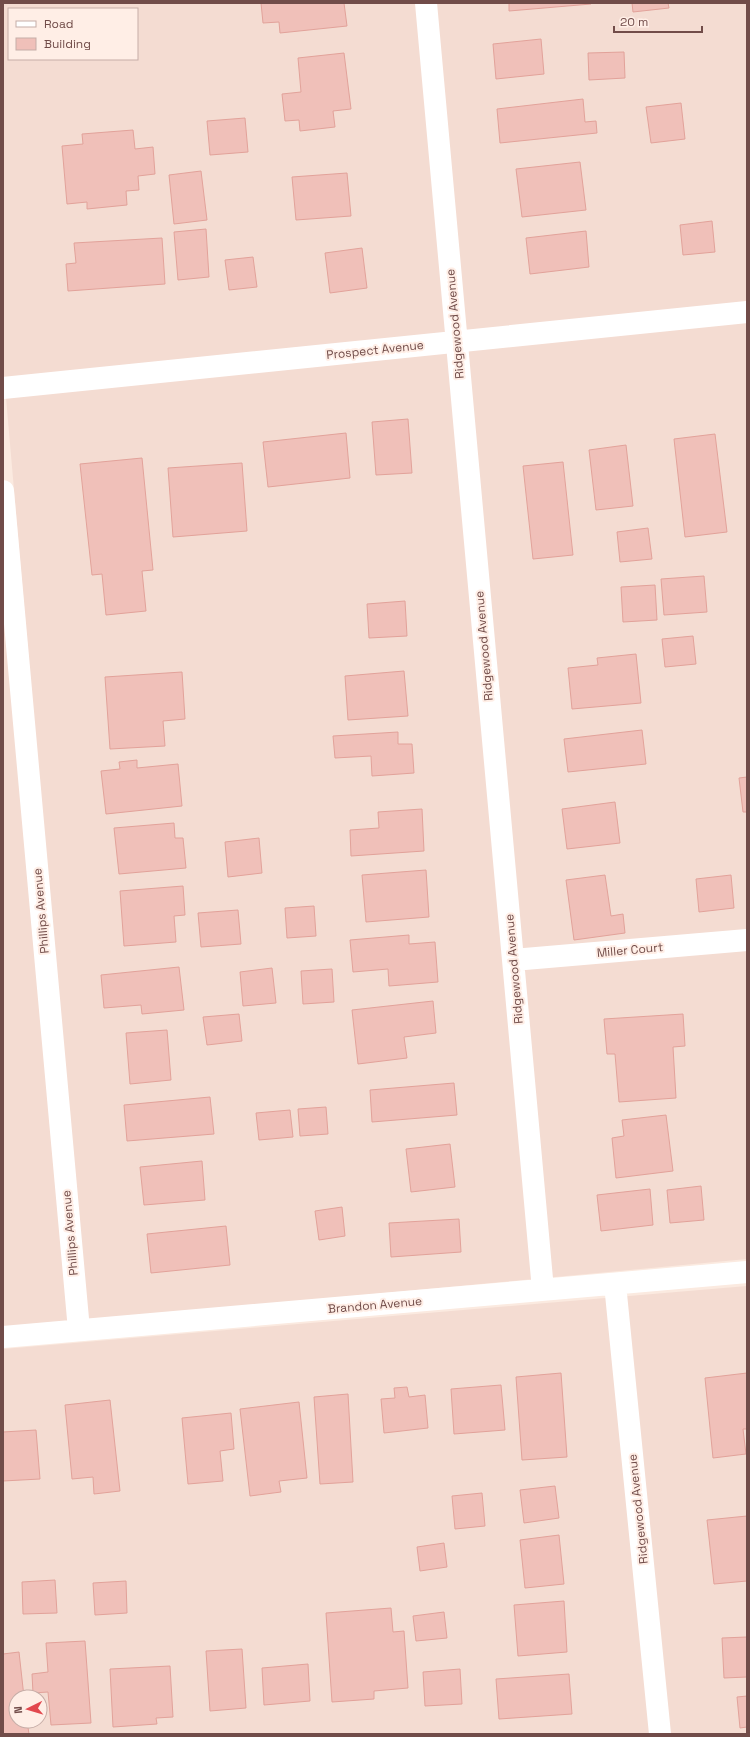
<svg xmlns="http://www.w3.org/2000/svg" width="750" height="1737" font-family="'Space Grotesk',sans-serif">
	<rect width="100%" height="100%" fill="#fbeae0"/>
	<path fill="#f4dcd2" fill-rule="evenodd" d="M3,3H747V1259L86,1321L3,363ZM9,9H137V59H9Z
		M3,592L72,1324L3,1330Z
		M747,1286V1734H3V1349ZM16,1697H40V1721H16Z"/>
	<path fill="#f0c0b9" stroke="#e2a29a" d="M261,3H344L347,26L280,33L279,22L263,23Z
		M509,3H591V4L509,11Z
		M632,3H668L669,8L633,12Z
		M541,39L544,74L496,79L493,44Z
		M624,52L625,78L589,80L588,53Z
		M344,53L351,109L333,111L335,127L300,131L299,120L285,121L282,94L301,92L298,58Z
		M583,99L585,122L596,121L597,133L500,143L497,109Z
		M681,103L685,139L651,143L646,107Z
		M245,118L248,152L210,155L207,121Z
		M133,130L135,149L153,147L155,174L138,176L139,190L126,191L127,205L87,209V202L67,204L62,146L83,144L82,134Z
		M580,162L586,210L522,217L516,169Z
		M201,171L207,220L174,224L169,175Z
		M347,173L351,216L296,220L292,177Z
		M712,221L715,252L683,255L680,225Z
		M206,229L209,277L178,280L174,232Z
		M586,231L589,267L530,274L526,238Z
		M162,238L165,284L68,291L66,264L76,263L74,243Z
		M362,248L367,288L330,293L325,253Z
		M253,257L257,287L229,290L225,260Z
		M408,419L412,473L376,475L372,422Z
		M346,433L350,478L268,487L263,442Z
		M715,434L727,532L685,537L674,439Z
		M626,445L633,506L596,510L589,450Z
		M142,458L153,570L142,571L146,611L106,615L102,574L92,575L80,464Z
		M563,462L573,555L533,559L523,466Z
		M242,463L247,531L173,537L168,468Z
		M648,528L652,559L620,562L617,532Z
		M704,576L707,612L664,615L661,579Z
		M655,585L657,620L623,622L621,587Z
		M405,601L407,636L369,638L367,604Z
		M693,636L696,664L665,667L662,639Z
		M636,654L641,703L572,709L568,668L598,665L597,658Z
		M404,671L408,716L348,720L345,676Z
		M182,672L185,719L163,721L165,746L110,749L105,677Z
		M642,730L646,764L568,772L564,739Z
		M398,732V744H412L414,773L372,776L371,756L335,758L333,736Z
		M137,760V768L178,764L182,806L106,814L101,771L120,769L119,762Z
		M747,777V812H743L739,778Z
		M615,802L620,843L567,849L562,809Z
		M422,809L424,851L351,856L350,830L379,828L378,812Z
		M174,823L175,838H183L186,868L119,874L114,828Z
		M259,838L262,873L228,877L225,842Z
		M426,870L429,917L366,922L362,875Z
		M605,875L611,916L623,914L625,933L574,940L566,880Z
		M731,875L734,908L699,912L696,879Z
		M183,886L185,915L174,916L176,942L124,946L120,891Z
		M314,906L316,936L287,938L285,908Z
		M238,910L241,944L201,947L198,913Z
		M409,935V944L435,942L438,982L389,986L388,969L353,972L350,940Z
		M179,967L184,1010L142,1014L141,1005L104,1008L101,975Z
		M272,968L276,1003L243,1006L240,972Z
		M332,969L334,1002L303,1004L301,971Z
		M433,1001L436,1033L404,1037L407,1058L358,1064L352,1010Z
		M239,1014L242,1041L207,1045L203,1017Z
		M683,1014L685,1046L673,1047L676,1098L619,1102L615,1054H607L604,1019Z
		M167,1030L171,1080L130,1084L126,1033Z
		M454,1083L457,1115L372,1122L370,1090Z
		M210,1097L214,1134L127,1141L124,1105Z
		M326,1107L328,1134L300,1136L298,1109Z
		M290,1110L293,1137L259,1140L256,1113Z
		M666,1115L673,1171L616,1178L612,1138L624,1136L622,1120Z
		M450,1144L455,1187L411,1192L406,1149Z
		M202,1161L205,1200L144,1205L140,1167Z
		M701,1186L704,1220L670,1223L667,1190Z
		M650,1189L653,1225L601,1231L597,1195Z
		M342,1207L345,1236L319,1240L315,1211Z
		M459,1219L461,1252L391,1257L389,1223Z
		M226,1226L230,1265L151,1273L147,1234Z
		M561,1373L567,1457L522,1460L516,1377Z
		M747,1373V1429H743L746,1454L713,1458L705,1378Z
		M501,1385L505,1430L454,1434L451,1389Z
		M407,1387L409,1397L425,1395L428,1428L384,1433L381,1399L395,1398L394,1388Z
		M348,1394L353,1482L320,1484L314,1397Z
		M110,1400L120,1491L94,1494L93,1477L72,1479L65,1405Z
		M299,1402L307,1478L279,1481L281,1492L250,1496L240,1409Z
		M231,1413L234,1449L220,1451L223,1481L188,1484L182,1418Z
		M36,1430L40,1479L3,1481V1432Z
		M555,1486L559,1518L524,1523L520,1490Z
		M482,1493L485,1526L455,1529L452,1496Z
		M747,1516V1581L714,1584L707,1520Z
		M559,1535L564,1584L525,1588L520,1540Z
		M444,1543L447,1567L420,1571L417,1547Z
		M55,1580L57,1613L23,1614L22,1582Z
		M126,1581L127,1613L95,1615L93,1583Z
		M564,1601L567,1652L518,1656L514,1605Z
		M391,1608L393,1632L404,1631L408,1688L374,1691V1699L332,1702L326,1613Z
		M444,1612L447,1638L416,1641L413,1616Z
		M747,1637V1677L724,1678L722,1638Z
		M85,1641L91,1723L51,1725L48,1692L33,1693L32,1674L48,1672L46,1643Z
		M242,1649L246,1708L210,1711L206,1651Z
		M19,1652L24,1697H16V1721H27L29,1734H3V1654Z
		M308,1664L310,1701L264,1705L262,1668Z
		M170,1666L173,1717L156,1718L157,1724L113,1727L110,1669Z
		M460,1669L462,1704L425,1706L423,1672Z
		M569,1674L572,1714L499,1719L496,1679Z
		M747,1696V1727L740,1728L737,1697Z"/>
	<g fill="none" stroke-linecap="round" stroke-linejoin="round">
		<path stroke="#fff" stroke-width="22" d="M426,3L543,1290
			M3,388L747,312
			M3,491L79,1330
			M513,960L747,940
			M615,1284L660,1734
			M3,1337L747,1272"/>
	</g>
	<g text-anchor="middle" stroke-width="4" stroke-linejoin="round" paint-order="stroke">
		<g font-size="12" fill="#714c49" stroke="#ffeee6">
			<text transform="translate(455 324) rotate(-95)" y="4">Ridgewood Avenue</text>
			<text transform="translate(375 350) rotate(-6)" y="4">Prospect Avenue</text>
			<text transform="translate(484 646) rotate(-95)" y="4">Ridgewood Avenue</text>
			<text transform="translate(41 911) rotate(-95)" y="4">Phillips Avenue</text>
			<text transform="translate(630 950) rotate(-5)" y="4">Miller Court</text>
			<text transform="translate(514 969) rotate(-95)" y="4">Ridgewood Avenue</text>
			<text transform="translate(70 1233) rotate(-95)" y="4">Phillips Avenue</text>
			<text transform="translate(375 1305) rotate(-5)" y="4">Brandon Avenue</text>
			<text transform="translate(638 1509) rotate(-96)" y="4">Ridgewood Avenue</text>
		</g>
	</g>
	<rect width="750" height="1737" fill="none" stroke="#714c49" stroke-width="8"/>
	<rect x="8" y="8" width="130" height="52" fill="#ffeee6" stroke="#c6ada7"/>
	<rect x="16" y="21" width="20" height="6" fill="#ffffff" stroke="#c6ada7"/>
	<text x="44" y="28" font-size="12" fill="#714c49">Road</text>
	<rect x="16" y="38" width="20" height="12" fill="#f0c0b9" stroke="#c6ada7"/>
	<text x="44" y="48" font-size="12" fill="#714c49">Building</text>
	<g transform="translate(28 1709) rotate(265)"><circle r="19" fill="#ffeee6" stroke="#c6ada7"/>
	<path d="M0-3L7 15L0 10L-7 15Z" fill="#e2484e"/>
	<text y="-6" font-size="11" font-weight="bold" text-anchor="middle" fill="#714c49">N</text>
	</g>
	<path d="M614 26v6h88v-6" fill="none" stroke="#714c49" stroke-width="2"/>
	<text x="620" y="26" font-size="12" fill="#714c49" stroke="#ffeee6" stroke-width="3" paint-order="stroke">20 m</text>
</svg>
